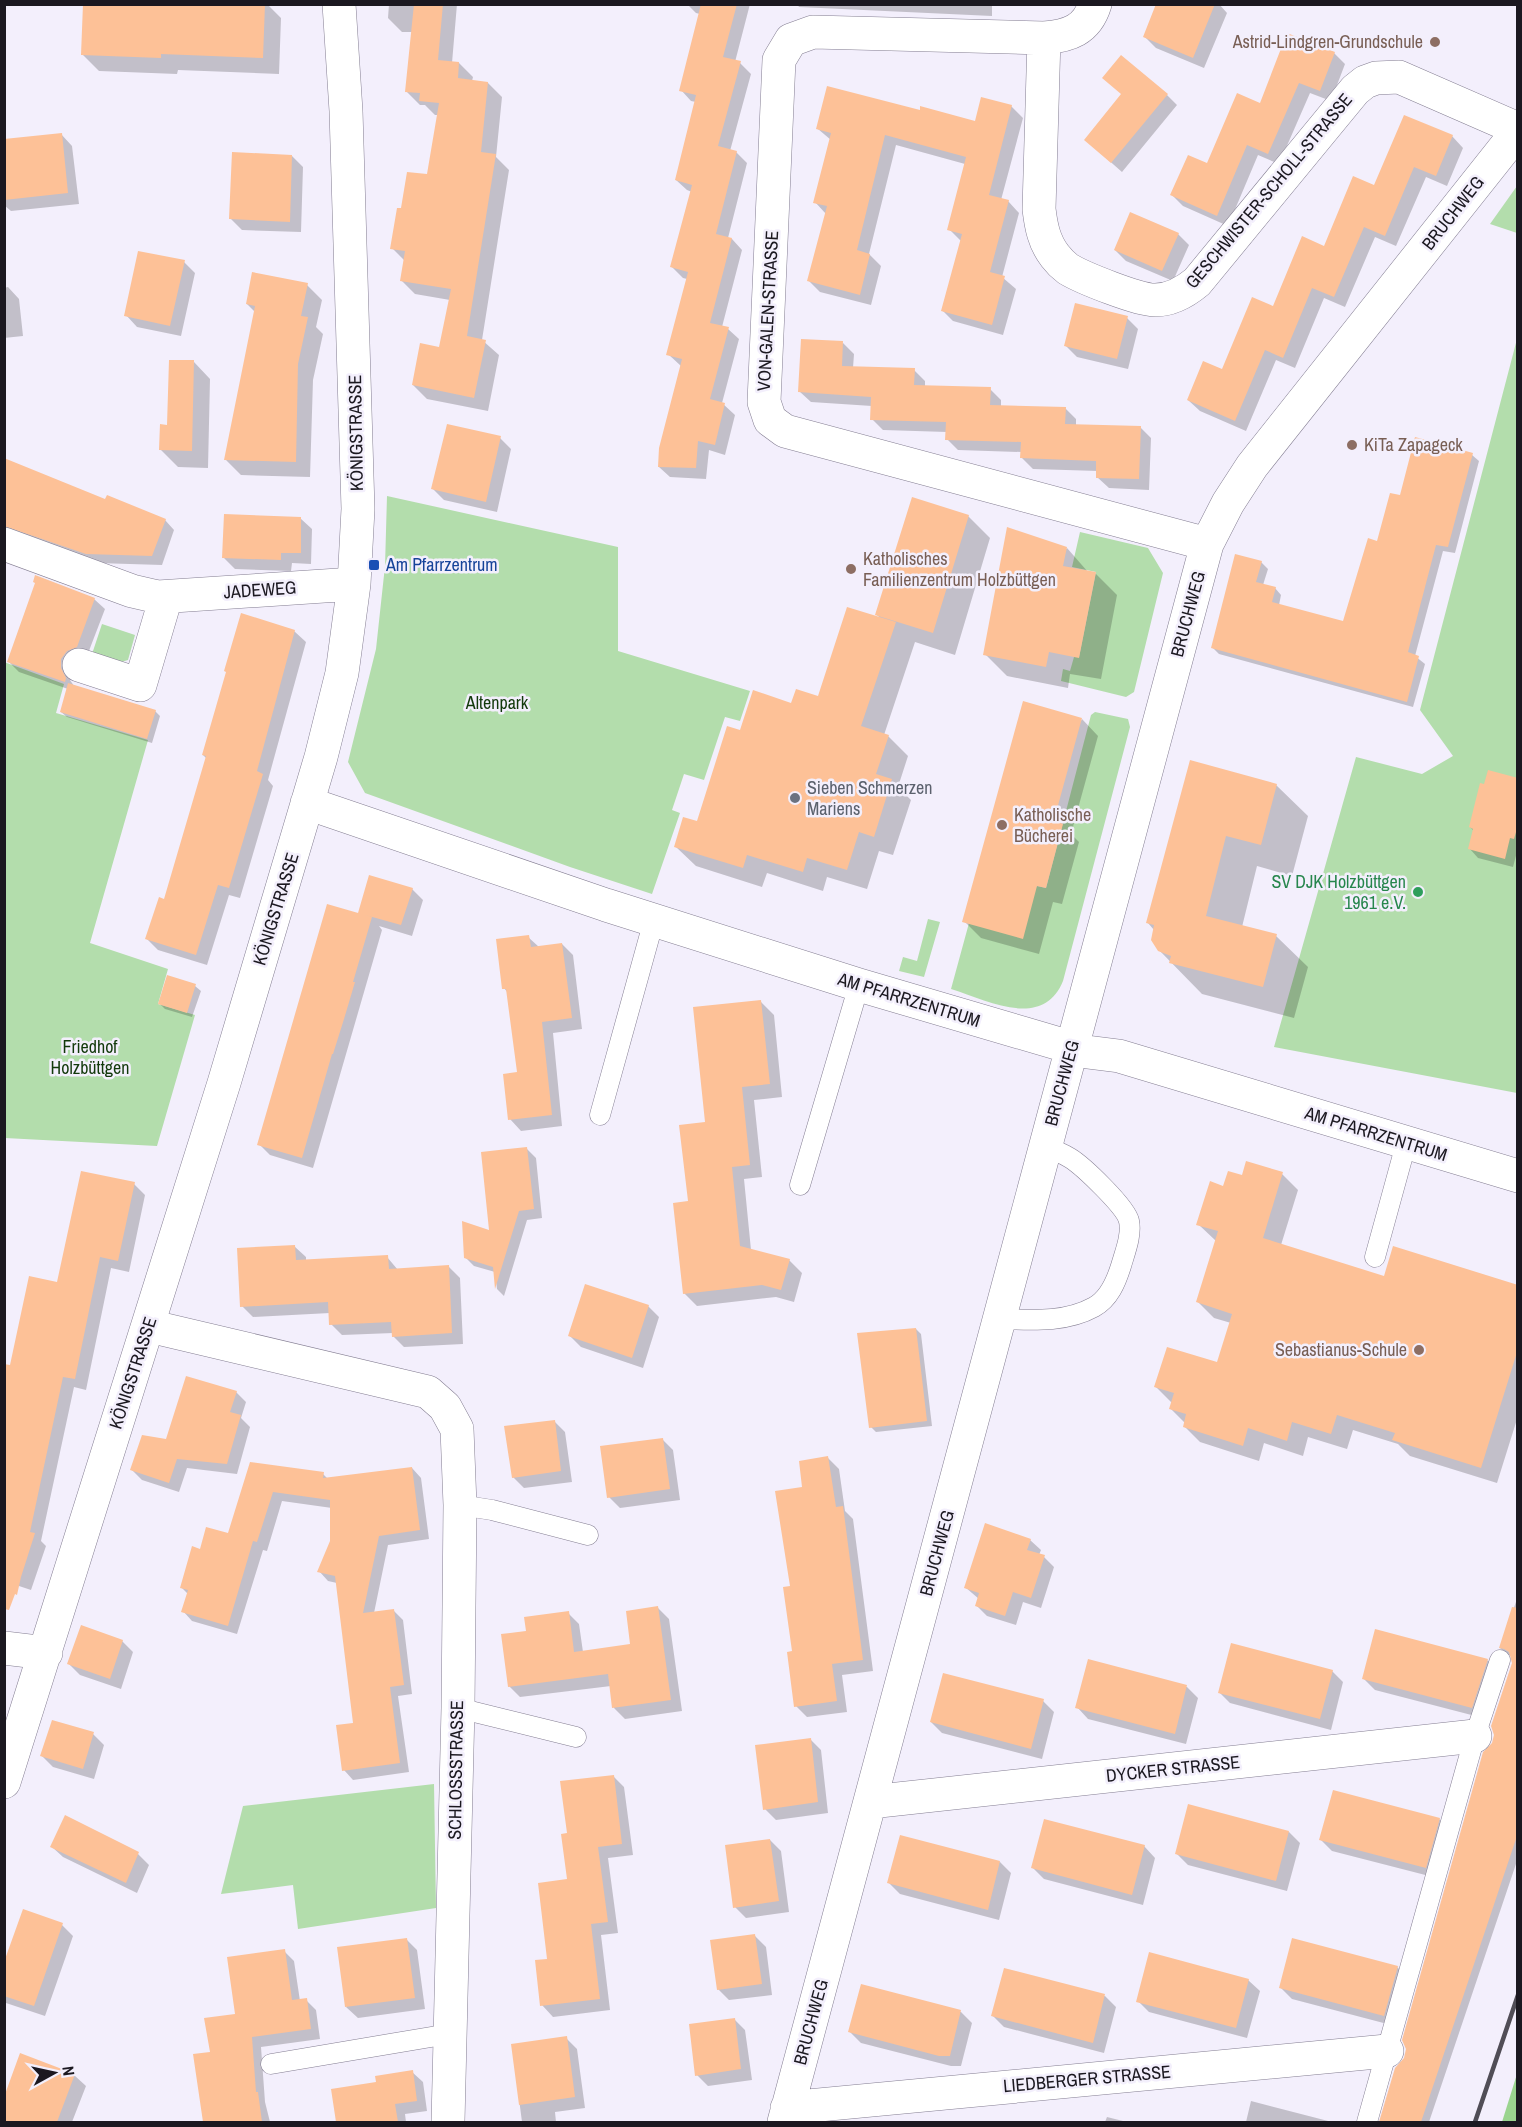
<svg xmlns="http://www.w3.org/2000/svg" width="1522" height="2127" font-family="'Archivo Narrow',sans-serif">
	<rect width="100%" height="100%" fill="#f3effc"/>
	<path fill="#b3ddac" d="M1517,186V233L1490,224Z
		M1517,339V1093L1274,1047L1356,757L1422,774L1453,756L1420,710Z
		M387,496L618,547V651L750,691L740,721L725,717L704,780L684,774L672,810L680,813L652,894L570,867L365,793L348,762L376,649L385,566Z
		M1080,532L1148,548L1163,573L1134,692L1126,697L1061,681L1063,669L1070,671L1074,657H1079L1096,572L1072,567Z
		M102,624L135,635L128,660L118,663L92,654Z
		M4,662L64,684L56,713L148,740L90,943L168,969L158,1004L195,1015L157,1146L5,1138Z
		M1095,712L1128,719L1130,727L1063,981C1043,1030 989,1001 951,989L969,923L1037,886L1046,888L1091,715Z
		M928,919L940,922L924,977L899,971L903,957L917,961Z
		M434,1784L436,1908L298,1929L293,1885L221,1894L243,1806Z"/>
	<path fill="#9ad48f" d="M1517,2074V2122H1502Z"/>
	<path fill="#0003" d="M85,4H267L281,18L279,74L178,70L177,74L99,71L82,54Z
		M389,4H457L452,63H459L473,77L472,81L488,83L502,97L496,157L509,170L482,340L499,355L488,411L427,399L413,385L440,349L450,300L415,294L401,280L405,261L392,248L402,210L428,176L438,115H435L425,105H420L406,91L412,32H402L388,18Z
		M687,4H750L735,62L740,63L751,74L730,151L736,152L747,163L728,238L732,239L742,250L722,327L728,329L739,339L722,403L735,415L725,455L709,450L706,479L670,477L659,467L681,366L668,354L687,279L683,278L672,267L692,192L687,190L676,180L696,102L691,101L681,90L700,14L696,13Z
		M797,4H992V16L799,7Z
		M1158,4H1219L1227,13L1204,68L1156,48L1145,37Z
		M1334,53L1345,64L1331,101L1310,93L1279,164L1258,155L1228,226L1183,206L1172,195L1208,165L1261,105Z
		M1123,95H1167L1177,105L1122,172L1097,150Z
		M1011,106L1023,118L1001,200L1008,201L1019,213L1002,277L1016,289L1003,335L953,321L942,310L961,241L949,229L965,164L896,145L869,254L881,266L871,305L820,292L809,281L826,214L815,202L831,140L818,129L921,111L976,123Z
		M61,134L72,146L79,204L11,211L4,205V141Z
		M1452,136L1463,148L1447,186L1426,177L1396,246L1375,237L1345,307L1324,298L1295,368L1276,360L1246,431L1200,411L1188,400L1223,371L1375,187Z
		M292,156L303,167L301,232L242,230L231,219Z
		M1178,234L1189,245L1173,281L1126,261L1115,250Z
		M184,262L195,273L181,336L137,327L126,315Z
		M307,285L322,300L316,327L323,334L313,380L310,477L241,475L226,460L255,312L247,304Z
		M8,287L19,299L23,336L4,338V288Z
		M1127,318L1138,329L1128,369L1077,357L1066,346Z
		M843,343L854,354L853,368L914,370L925,381V387L990,389L1001,400V407L1065,408L1076,419V426L1140,427L1151,438L1149,490L1109,488L1097,477L1098,471L1033,469L1022,458V452L958,450L947,439V432L883,430L872,419V406L811,402L799,391Z
		M194,362L210,379L208,468L178,467L161,450Z
		M500,438L511,449L497,512L444,500L433,489Z
		M1472,455L1479,461L1455,553L1443,551L1415,656L1425,664L1413,707L1219,654L1212,647L1261,562L1268,569L1263,585L1275,588L1281,595L1279,605L1344,623L1378,542L1401,497Z
		M4,460L106,501L165,520L174,530L162,565L97,563L4,531Z
		M968,516L990,538L955,655L915,642L884,735L888,736L908,756L898,787L911,800L893,855L879,851L867,889L827,877L823,891L767,873L762,887L696,866L676,847L698,823L741,732L792,705L819,697L881,619L877,615Z
		M300,518L312,529L311,564L292,563L291,571L235,569L224,558Z
		M1067,548L1088,572L1095,573L1117,595L1101,679L1070,674L1068,688L1007,676L985,654Z
		M94,599L105,609L87,656L71,669L70,680L74,686L155,711L160,716L152,743L67,717L61,712L68,689L19,672L9,662Z
		M294,631L306,642L268,780L273,786L240,898L229,895L207,965L158,950L147,939L165,901L207,759L203,755Z
		M1082,719L1098,736L1071,834L1079,842L1062,904L1053,902L1039,954L981,938L964,921Z
		M1191,762L1276,785L1308,816L1292,876L1257,866L1242,927L1276,936L1308,967L1294,1018L1202,994L1159,950L1154,930L1148,923Z
		M1518,780V848L1513,867L1478,858L1470,849L1474,831L1470,827Z
		M412,889L423,900L412,936L379,926L382,930L313,1168L270,1155L259,1144L363,916L360,912Z
		M528,937L539,947L562,944L573,955L582,1029L553,1033L562,1126L521,1131L510,1119L518,1073L508,993L504,988Z
		M195,986L201,991L192,1017L165,1009L160,1004Z
		M761,1002L774,1015L782,1097L754,1100L762,1177L744,1179L751,1250L789,1260L802,1273L794,1302L776,1297L697,1306L684,1293L690,1202L706,1123Z
		M527,1149L536,1158L542,1218L527,1220L504,1296L497,1289L495,1272L474,1266L465,1257L491,1232Z
		M1282,1174L1298,1190L1281,1245L1385,1278L1518,1286V1416L1497,1483L1410,1456L1398,1444L1353,1430L1347,1449L1308,1437L1303,1456L1264,1443L1259,1461L1200,1442L1184,1426L1185,1423L1171,1409L1172,1403L1156,1387L1218,1364L1231,1323L1214,1318L1198,1302L1216,1241L1198,1224L1224,1187L1243,1177Z
		M134,1184L145,1195L129,1272L111,1268L86,1390L74,1387L41,1541L46,1546L31,1590L4,1581L11,1367Z
		M294,1246L306,1257V1261L387,1257L398,1270L449,1267L460,1278L463,1344L404,1347L393,1336V1333L342,1335L331,1324L330,1313L253,1317L242,1306Z
		M648,1306L659,1317L643,1368L581,1347L570,1336Z
		M916,1329L921,1334L932,1426L876,1432L871,1427Z
		M236,1392L246,1402L241,1418L250,1427L237,1474L187,1468L179,1492L142,1480L132,1470L167,1441Z
		M554,1421L565,1432L572,1482L524,1488L513,1477Z
		M662,1439L673,1450L680,1500L620,1508L609,1497Z
		M828,1458L839,1469L845,1511L853,1519L873,1671L842,1675L847,1712L807,1717L796,1706L791,1587L804,1488Z
		M251,1464L323,1474L328,1479L412,1468L421,1478L429,1539L388,1545L374,1613L393,1610L403,1620L412,1694L398,1696L409,1772L353,1780L344,1770L354,1724L337,1583L328,1581L319,1571L331,1541L332,1508L282,1501L267,1551L263,1550L237,1634L192,1621L183,1611L188,1594L182,1588L201,1550L229,1535Z
		M1030,1540L1041,1550L1039,1555L1044,1557L1054,1567L1041,1608L1023,1602L1016,1625L987,1616L976,1605L979,1599L965,1587Z
		M1518,1596V1858L1429,2122H1381L1396,2068L1406,2059L1494,1744L1513,1663L1511,1655H1507L1500,1648Z
		M658,1608L669,1619L682,1711L625,1719L614,1708L611,1686L520,1697L509,1686L527,1632L568,1613L579,1624L583,1652L632,1646Z
		M122,1641L133,1652L121,1689L80,1675L69,1664Z
		M1487,1660L1498,1671L1483,1718L1375,1690L1364,1679Z
		M1090,1661L1187,1687L1198,1698L1186,1744L1088,1719L1077,1707Z
		M1332,1671L1343,1682L1331,1730L1230,1703L1219,1692Z
		M1043,1701L1054,1712L1042,1759L942,1733L931,1722Z
		M93,1734L104,1745L94,1779L53,1767L42,1756Z
		M810,1739L821,1750L828,1813L776,1820L765,1809Z
		M613,1776L624,1787L633,1855L608,1858L618,1933L601,1935L610,2010L553,2017L542,2005L549,1960L569,1881V1835Z
		M1439,1819L1450,1830L1437,1878L1332,1851L1321,1840Z
		M1289,1832L1300,1843L1287,1891L1188,1865L1177,1854Z
		M770,1840L781,1851L789,1912L746,1918L735,1907Z
		M51,1846L138,1854L149,1865L137,1893L63,1857Z
		M1144,1846L1155,1858L1143,1905L1044,1879L1033,1868Z
		M1000,1862L1011,1873L999,1920L900,1894L889,1883Z
		M62,1925L73,1936L45,2016L6,2003L4,2001V1966Z
		M755,1936L766,1947L772,1995L729,2000L718,1989Z
		M406,1939L417,1950L425,2009L358,2018L346,2007Z
		M284,1951L294,1961L300,2001L306,2000L316,2010L320,2039L261,2047L265,2102L270,2122H204L195,2055L212,2053L236,2015Z
		M1397,1967L1409,1978L1395,2026L1292,1999L1281,1988Z
		M1248,1980L1260,1991L1247,2038L1149,2012L1138,2001Z
		M862,1986L961,2012L972,2023L961,2066H951L861,2043L850,2032Z
		M1105,1996L1116,2007L1104,2053L1004,2027L993,2016Z
		M734,2019L745,2030L752,2080L708,2086L697,2075Z
		M566,2038L577,2049L585,2108L555,2112L556,2122H522L512,2045Z
		M412,2072L423,2082L427,2111L405,2114L406,2122H337L333,2090L377,2084Z
		M74,2075L86,2086L72,2122H4V2100Z
		M1251,2101L1332,2122H1246Z
		M1107,2117L1127,2122H1105Z"/>
	<path fill="#fdc197" d="M83,4H265L263,58L161,54V58L81,55Z
		M414,4H443L438,60L459,62L458,78L488,82L481,152L496,154L467,336L486,340L474,398L412,385L420,343L439,347L451,289L400,281L405,251L390,249L397,208H401L407,172L427,174L439,103L419,101L420,93L405,92Z
		M701,4H737L723,57L741,61L718,146L737,151L716,234L732,238L710,323L729,327L710,399L725,403L715,445L698,441L696,468L658,467L659,448L682,359L666,355L688,272L670,267L692,185L675,180L696,95L679,91Z
		M1156,4H1215L1193,58L1143,37Z
		M1287,33L1335,52L1320,91L1299,83L1268,154L1247,145L1217,216L1170,195L1188,155L1207,163L1237,93L1260,103Z
		M1121,55L1168,94L1111,163L1084,140L1121,94L1102,78Z
		M827,86L920,110V106L975,121L981,97L1012,105L989,195L1009,200L990,272L1005,276L992,325L941,311L962,234L947,230L966,157L885,135L857,250L870,254L860,295L807,281L827,206L813,203L831,133L816,129Z
		M1404,115L1453,135L1436,176L1414,167L1385,236L1364,227L1334,297L1312,288L1283,358L1265,350L1235,421L1187,400L1203,361L1222,369L1252,297L1273,306L1302,236L1324,246L1353,176L1374,185Z
		M62,133L68,193L4,200V139Z
		M232,152L292,155L290,222L229,219Z
		M1130,212L1179,233L1162,271L1114,250Z
		M138,251L185,260L170,326L124,316Z
		M252,272L308,283L301,316L308,317L298,364L296,462L224,460L255,306L246,304Z
		M1075,303L1128,316L1117,359L1064,346Z
		M801,339L843,341L842,366L915,368L914,385L991,387L990,405L1066,407L1065,424L1141,426L1139,479L1096,478V461L1020,458L1021,442L945,440L946,422L870,420L871,397L798,392Z
		M169,360H194L192,451L159,450L160,424L167,425Z
		M447,424L501,436L486,502L431,489Z
		M1415,437L1473,453L1448,547L1436,545L1408,652L1419,656L1407,702L1211,648L1235,554L1262,561L1256,582L1276,587L1272,602L1343,621L1368,538L1377,541L1390,493L1400,495Z
		M4,458L105,499L107,495L166,519L152,556L86,554L4,526Z
		M912,497L969,515L933,633L875,615Z
		M224,514L301,517V553H281V560L222,558Z
		M1007,527L1067,547L1063,566L1096,572L1079,658L1049,652L1046,667L983,655Z
		M35,575L95,598L77,647L67,651L61,659V668L66,678L65,682L7,662L35,583L33,582Z
		M847,607L896,622L861,726L889,735L876,774L892,779L874,837L859,832L847,870L807,858L803,872L747,855L743,868L674,847L683,817L697,821L727,726L740,730L753,690L791,703L796,689L818,696Z
		M241,613L295,630L257,771L263,774L229,888L218,885L196,955L145,939L159,897L164,899L206,756L202,755L226,672L224,671Z
		M68,683L156,710L147,739L60,712Z
		M1023,701L1082,718L1054,820L1063,824L1046,888L1037,886L1023,939L962,922Z
		M1190,760L1277,784L1261,845L1226,836L1206,916L1277,934L1263,987L1169,963L1171,956L1158,951L1151,940L1154,925L1146,923Z
		M1488,770L1518,778V825L1514,839L1510,838L1505,859L1468,849L1473,829L1469,827L1480,783L1484,784Z
		M369,875L413,888L401,925L358,913Z
		M327,904L372,917L353,982H355L344,1019L333,1054H332L302,1158L257,1145Z
		M529,935L531,947L562,943L572,1018L542,1022L552,1115L508,1120L503,1074L517,1072L506,989H502L496,939Z
		M167,975L196,984L187,1013L158,1004Z
		M761,1000L770,1084L742,1087L750,1165L732,1167L740,1246L790,1259L781,1290L762,1285L683,1294L673,1203L688,1201L679,1125L705,1122L693,1007Z
		M527,1147L534,1209L519,1211L495,1289L493,1267L464,1258L462,1221L489,1230L481,1152Z
		M1246,1161L1283,1172L1263,1238L1384,1276L1393,1246L1518,1285V1349L1481,1468L1392,1440L1395,1433L1337,1415L1331,1434L1292,1422L1287,1441L1248,1428L1243,1446L1183,1427L1186,1414L1169,1409L1174,1393L1154,1387L1167,1347L1217,1362L1232,1314L1196,1302L1218,1231L1196,1225L1210,1181L1223,1186L1228,1171L1242,1175Z
		M81,1171L135,1182L118,1261L100,1257L75,1379L63,1377L30,1532L35,1533L21,1577L17,1595L15,1594L9,1610L4,1609V1364L10,1365L29,1276L57,1282Z
		M295,1245L296,1260L388,1255L389,1269L449,1265L452,1333L392,1337L391,1322L329,1325L328,1302L240,1307L237,1248Z
		M585,1284L649,1305L632,1358L568,1336Z
		M916,1328L927,1421L869,1428L857,1333Z
		M186,1376L237,1391L230,1412L241,1415L227,1464L177,1459L169,1483L130,1470L142,1435L166,1439Z
		M555,1420L561,1471L512,1478L504,1426Z
		M663,1438L670,1489L607,1498L600,1446Z
		M828,1456L836,1507L843,1506L863,1660L832,1664L837,1701L794,1707L787,1652L792,1651L783,1587L790,1586L775,1491L802,1487L799,1461Z
		M250,1462L324,1472L323,1478L412,1467L420,1530L379,1536L363,1613L394,1609L404,1685L390,1687L400,1763L342,1771L336,1725L353,1723L335,1576L317,1572L330,1541V1500L273,1492L257,1542L253,1541L228,1626L181,1612L188,1590L180,1588L192,1546L200,1549L206,1527L228,1533Z
		M985,1523L1031,1539L1027,1550L1045,1555L1031,1598L1013,1592L1005,1616L975,1606L979,1593L964,1588Z
		M658,1606L671,1700L612,1708L608,1674L508,1687L501,1634L526,1631L524,1617L569,1611L574,1652L630,1644L626,1611Z
		M1512,1607L1518,1608V1833L1421,2122H1379L1395,2068L1404,2058L1406,2049L1402,2040L1483,1752L1492,1743L1494,1735L1491,1726L1512,1663L1509,1652L1504,1649L1499,1648Z
		M81,1625L123,1640L110,1679L67,1664Z
		M1375,1629L1488,1659L1472,1708L1362,1679Z
		M1231,1643L1333,1670L1320,1719L1218,1693Z
		M1088,1659L1187,1685L1175,1734L1075,1708Z
		M943,1673L1044,1699L1031,1749L930,1722Z
		M52,1720L94,1732L83,1769L40,1756Z
		M811,1738L818,1802L763,1810L755,1745Z
		M614,1775L622,1844L598,1847L608,1922L591,1924L600,1999L540,2006L535,1960L547,1959L538,1883L567,1879L561,1834L567,1833L560,1781Z
		M1333,1790L1440,1818L1426,1868L1319,1840Z
		M1188,1804L1289,1831L1276,1881L1175,1854Z
		M65,1815L139,1852L126,1883L50,1847Z
		M1044,1819L1145,1845L1132,1895L1031,1868Z
		M900,1835L1000,1861L988,1910L887,1883Z
		M770,1839L779,1901L733,1908L725,1845Z
		M23,1909L63,1923L34,2006L4,1996V1962Z
		M755,1934L762,1984L717,1990L710,1940Z
		M407,1938L415,1998L345,2007L337,1947Z
		M1292,1938L1398,1966L1384,2016L1279,1988Z
		M285,1949L292,2000L307,1998L311,2029L252,2037L256,2092H258L262,2122H203L193,2054L210,2052L204,2018L235,2014L227,1957Z
		M1149,1952L1249,1979L1236,2028L1136,2002Z
		M1004,1968L1105,1994L1093,2043L991,2016Z
		M861,1984L961,2010L950,2056H939L848,2032Z
		M735,2018L741,2069L695,2076L689,2024Z
		M567,2036L575,2097L519,2105L511,2044Z
		M20,2053L75,2074L57,2122H4V2097Z
		M413,2070L417,2101L395,2104L398,2122H336L331,2089L376,2082L375,2076Z"/>
	<g fill="none" stroke-linecap="round" stroke-linejoin="round">
		<g stroke="#847e92" stroke-width="21">
			<path id="service" d="M600,1115L654,920
				M800,1185L859,985
				M1375,1257L1406,1144
				M999,1319C1031,1320 1065,1323 1094,1307C1109,1299 1116,1282 1121,1266C1125,1252 1132,1235 1129,1221C1126,1207 1083,1166 1070,1158C1062,1153 1054,1150 1045,1147
				M460,1505L492,1510L588,1535
				M458,1708L576,1737
				M271,2064L449,2034
				M1367,2122L1475,1736L1500,1660"/>
		</g>
		<g stroke="#847e92" stroke-width="34">
			<path id="minor" d="M1095,4C1087,30 1069,36 1044,38L1039,209C1041,226 1044,242 1055,256C1058,260 1064,266 1068,269C1083,278 1138,300 1155,300C1171,300 1185,292 1197,282L1355,90L1365,82L1376,78L1399,77L1518,129
				M1044,38L813,32L791,40L779,60L764,402L770,420L785,431L1207,544
				M4,544L132,591L158,597L354,584
				M79,665L140,685L166,597
				M307,803L606,905L859,985L1087,1052L1119,1056L1518,1176
				M149,1326L428,1392L445,1407L457,1429L460,1505L458,1708L448,2122
				M4,1648L46,1653
				M4,1782L224,1083L321,757L342,673L354,584L358,509L346,111L339,4
				M870,1802L1475,1736
				M787,2108L1387,2051
				M784,2122L1207,544L1228,503L1252,466L1518,131"/>
		</g>
		<use href="#service" stroke="#fff" stroke-width="20"/>
		<use href="#minor" stroke="#fff" stroke-width="33"/>
		<path stroke="#504d56" stroke-width="4.5" d="M1475,2122L1518,1995"/>
	</g>
	<g fill="#8d6e63" stroke="#f3effc" stroke-width="2">
		<circle cx="1435" cy="42" r="6"/>
		<circle cx="1352" cy="445" r="6"/>
		<circle cx="851" cy="569" r="6"/>
		<circle cx="1002" cy="825" r="6"/>
		<circle cx="1419" cy="1350" r="6"/>
	</g>
	<rect fill="#1a4fb4" stroke="#f3effc" stroke-width="2" x="368" y="559" width="12" height="12" rx="3"/>
	<circle fill="#6b7280" stroke="#f3effc" stroke-width="2" cx="795" cy="798" r="6"/>
	<circle fill="#2e9e5b" stroke="#f3effc" stroke-width="2" cx="1418" cy="892" r="6"/>
	<g text-anchor="middle" stroke-width="5" stroke-linejoin="round" paint-order="stroke">
		<g font-size="18" fill="#785e54" stroke="#f3effc" text-anchor="start">
			<text x="1423" y="48" text-anchor="end">Astrid-Lindgren-Grundschule</text>
			<text x="1364" y="451">KiTa Zapageck</text>
			<text x="863" y="565">Katholisches<tspan x="863" dy="21">Familienzentrum Holzbüttgen</tspan></text>
			<text x="1014" y="821">Katholische<tspan x="1014" dy="21">Bücherei</tspan></text>
			<text x="1407" y="1356" text-anchor="end">Sebastianus-Schule</text>
		</g>
		<g font-size="18" fill="#1b1820" stroke="#f3effc">
			<text transform="translate(1269 191) rotate(-50)" y="6">GESCHWISTER-SCHOLL-STRASSE</text>
			<text transform="translate(1453 213) rotate(-52)" y="6">BRUCHWEG</text>
			<text transform="translate(768 311) rotate(-87)" y="6">VON-GALEN-STRASSE</text>
			<text transform="translate(356 433) rotate(-91)" y="6">KÖNIGSTRASSE</text>
			<text transform="translate(260 590) rotate(-4)" y="6">JADEWEG</text>
			<text transform="translate(1188 614) rotate(-75)" y="6">BRUCHWEG</text>
			<text transform="translate(276 909) rotate(-73)" y="6">KÖNIGSTRASSE</text>
			<text transform="translate(909 1000) rotate(17)" y="6">AM PFARRZENTRUM</text>
			<text transform="translate(1062 1083) rotate(-75)" y="6">BRUCHWEG</text>
			<text transform="translate(1376 1134) rotate(17)" y="6">AM PFARRZENTRUM</text>
			<text transform="translate(133 1373) rotate(-72)" y="6">KÖNIGSTRASSE</text>
			<text transform="translate(937 1553) rotate(-75)" y="6">BRUCHWEG</text>
			<text transform="translate(1173 1769) rotate(-6)" y="6">DYCKER STRASSE</text>
			<text transform="translate(456 1770) rotate(-89)" y="6">SCHLOSSSTRASSE</text>
			<text transform="translate(811 2022) rotate(-75)" y="6">BRUCHWEG</text>
			<text transform="translate(1087 2079) rotate(-5)" y="6">LIEDBERGER STRASSE</text>
		</g>
		<g font-size="18" fill="#164399" stroke="#f3effc" text-anchor="start">
			<text x="386" y="571">Am Pfarrzentrum</text>
		</g>
		<g font-size="18" fill="#12390b" stroke="#f3effc">
			<text x="497" y="709">Altenpark</text>
			<text x="90" y="1053">Friedhof<tspan x="90" dy="21">Holzbüttgen</tspan></text>
		</g>
		<g font-size="18" fill="#5b616d" stroke="#f3effc" text-anchor="start">
			<text x="807" y="794">Sieben Schmerzen<tspan x="807" dy="21">Mariens</tspan></text>
		</g>
		<g font-size="18" fill="#27864d" stroke="#f3effc" text-anchor="end">
			<text x="1406" y="888">SV DJK Holzbüttgen<tspan x="1406" dy="21">1961 e.V.</tspan></text>
		</g>
	</g>
	<rect width="1522" height="2127" fill="none" stroke="#1b1820" stroke-width="12"/>
	<g transform="translate(54 2073) rotate(82)" stroke="#f3effc" stroke-width="4.5" paint-order="stroke">
	<path d="M0-4.5L10 22L0 15L-10 22Z" fill="#1b1820"/>
	<text y="-9" font-size="16" font-weight="bold" text-anchor="middle" fill="#1b1820">N</text>
	</g>
</svg>
